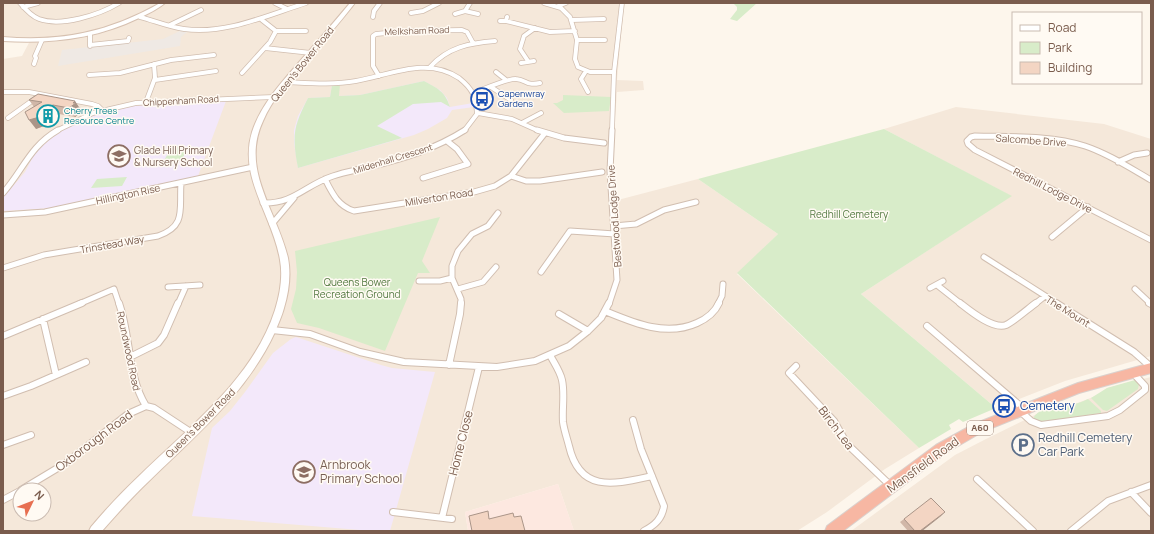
<svg xmlns="http://www.w3.org/2000/svg" width="1154" height="534" font-family="Manrope,sans-serif">
	<rect width="100%" height="100%" fill="#fdf6ec"/>
	<path fill="#f5e8da" fill-rule="evenodd" d="M3,3H624L617,80L643,81L644,90L617,92L614,131V201L698,179L778,234L737,274L919,448L885,469L827,512L797,531H574L558,484L465,512L468,531H3V59L22,56L31,39L3,36ZM20,490H44V514H20Z
		M956,107L1104,124L1151,139V356L1065,381L996,408L861,294L1011,196L884,129Z
		M1151,377V531H851L955,455L984,440L1053,406L1075,404L1098,395L1107,388Z"/>
	<path fill="#fde8e0" d="M558,484L574,531H468L465,512Z"/>
	<path fill="#efe9e4" d="M180,31L187,32L181,37L180,46L58,66L62,50L163,39Z"/>
	<path fill="#f3e8fa" d="M424,81L440,90L447,98L450,107L473,103L474,107L452,110L447,118L428,129L414,135L298,168L294,144V130L298,116L308,98L330,97L332,85L339,96L360,95Z
		M226,101L198,176L52,208L3,211V198L25,172L35,153L50,139L69,126L92,116L130,106Z
		M296,337L381,365L392,368L435,372L390,531H372L192,516L212,428L230,411L245,392L273,353L291,339Z"/>
	<path fill="#d8ecc9" d="M733,3H757L737,21L730,19L737,10V7Z
		M424,81C437,88 445,91 450,107L441,102L413,104L377,126L402,138L298,168C292,136 293,127 308,98L330,97L332,85L340,84L339,96L360,95Z
		M563,95L611,97L609,111L564,113L553,103H557L563,100Z
		M884,129L1012,196L861,294L996,408L963,422L959,419L949,425L951,429L919,448L737,273L778,234L698,179Z
		M183,146L181,150H187L181,161L163,162L172,147Z
		M127,177L122,186L91,188L97,179Z
		M440,217L422,261L430,273H418L385,351L319,328L297,323L291,309L296,289L297,272L295,251Z
		M1135,380L1139,384L1138,389L1107,411L1103,410L1091,398L1107,388Z
		M1088,399L1101,411V413L1040,422L1033,419C1038,406 1062,406 1073,404C1078,404 1083,401 1088,399Z"/>
	<g fill="none" stroke-linecap="round" stroke-linejoin="round">
		<g stroke="#d1beb0" stroke-width="5.5">
			<path id="street-far2" d="M20,3C25,9 31,16 39,19C61,27 99,15 119,3
				M275,3L287,9
				M544,3L561,8L570,17L577,40L575,59L578,67L590,72H614
				M558,6L566,3
				M23,7L38,3
				M465,11L478,14
				M411,13L423,11L439,3
				M455,14L465,11L470,3
				M140,17C155,21 169,27 184,29C225,35 268,15 306,3
				M373,17L374,11L380,3
				M572,20L604,19
				M500,21H506L507,17
				M506,21L550,32L575,31
				M170,25L201,10
				M276,31H306
				M90,34V46
				M577,40H605
				M90,45L128,41L129,38
				M265,48L311,53
				M528,61L520,49L524,36L535,28
				M521,63L534,61
				M34,64L36,58L35,56L42,40
				M430,67C448,47 470,43 495,41
				M586,71L581,79L588,92
				M496,72L506,80
				M242,73L270,42L276,31L262,20
				M89,75L120,73L171,60L214,55
				M379,76L373,66V36L376,34L407,31L462,30L467,32L473,43
				M155,80L216,71
				M286,82C309,83 333,85 356,81C390,75 427,56 459,78C473,89 476,97 477,114L464,131
				M491,87L511,100
				M3,92H29L92,104L98,106L103,111
				M473,93C482,90 508,78 516,79C527,80 526,86 540,83
				M146,102L155,78L154,64
				M478,113L512,119L539,131
				M8,118L36,98
				M522,123L541,113
				M56,131L93,113L136,103L274,97
				M612,131L614,72L622,3"/>
		</g>
		<g stroke="#d1beb0" stroke-width="7">
			<path id="street-far1" d="M537,130L564,138L604,143
				M1118,162L1134,155L1147,153
				M511,176L526,181H540L602,172
				M423,178L468,164L457,149L447,141
				M325,179C332,193 338,206 354,211L474,192L495,186L511,176L545,133
				M1151,180C1130,168 1109,154 1085,146C1050,135 1011,137 975,136L971,137L967,141L968,144L975,150L1151,240
				M3,193C24,169 29,147 58,130
				M263,203C294,204 305,185 333,176C345,172 357,170 369,167C403,159 435,149 465,130
				M3,215L45,212L253,167
				M272,224L294,198
				M614,226L636,224L664,210L696,202
				M1052,237L1088,207
				M984,257L1058,304
				M3,268L44,255L158,236C187,226 179,209 181,183
				M541,272L570,231L615,234
				M419,281H440L452,278
				M937,285L961,304
				M168,287L200,285
				M930,288L943,281
				M458,289L483,282L496,267
				M1135,289L1151,304
				M79,304L114,289L119,304
				M178,304L186,286
				M461,304V299L452,278V266L458,251L472,234L488,226L498,213
				M609,304L617,280L610,171L612,130
				M718,304L722,296L723,284
				M1035,304L1045,296"/>
		</g>
		<g stroke="#d1beb0" stroke-width="8">
			<path id="street" d="M119,303C131,337 127,375 146,406L154,408L192,433
				M960,303C969,310 993,330 1006,325C1013,322 1029,308 1036,303
				M1056,303L1134,352L1151,367
				M1149,303L1151,304
				M605,311C634,323 666,337 697,323C706,319 715,312 719,303
				M559,314L588,331
				M43,319L56,375
				M927,326L1024,409
				M272,330L310,334L360,352L404,362L497,367L535,361L569,346L588,331L601,318L609,303
				M3,336L82,303
				M550,355C554,363 560,371 562,380C565,394 562,408 563,422C564,430 567,438 569,446C580,494 615,484 652,476
				M130,357L158,343L164,335L178,303
				M449,365L460,314L461,303
				M796,366L789,373L834,421L847,444L892,487
				M3,396L31,386L86,362
				M1020,411L1031,421L1041,425L1108,416L1120,410L1145,390V386L1133,373
				M633,420L641,449L664,506C662,519 655,525 644,531
				M3,445L31,435
				M977,479L1033,531
				M21,490L66,463L128,414L146,406
				M1131,492L1151,513
				M3,500L20,491
				M393,512L452,519
				M442,518L479,367
				M1071,531L1108,501L1151,485"/>
		</g>
		<g stroke="#d6c0b0" stroke-width="2">
			<path id="secondary" d="M160,3H165C158,9 148,14 139,18C96,39 50,44 3,41V37C61,42 109,32 160,3Z
				M350,3H355C338,25 320,45 302,66C287,83 272,100 263,121C240,170 277,211 288,258C291,274 289,292 284,308C282,316 278,324 275,332C247,393 195,436 148,482C132,497 117,514 102,531H89L91,527C106,509 122,492 139,476C189,427 253,379 275,310C280,294 283,276 280,260C273,216 238,178 252,132C261,104 282,82 300,61C317,42 334,22 350,3Z"/>
		</g>
		<g stroke="#dad1cd" stroke-width="2">
			<path id="highway" d="M1151,363V373L1079,393L982,432L946,453L843,531H825L827,526L936,445L974,424L1078,383Z"/>
		</g>
		<use href="#street-far2" stroke="#fff" stroke-width="4"/>
		<use href="#street-far1" stroke="#fff" stroke-width="5"/>
		<use href="#street" stroke="#fff" stroke-width="6"/>
		<use href="#secondary" fill="#fff" fill-rule="evenodd"/>
		<use href="#highway" fill="#f7b7a3" fill-rule="evenodd"/>
	</g>
	<path fill="#d1b7a8" d="M29,100L75,101L82,112L75,117L59,114L47,121L49,124L36,129L34,107Z
		M941,516L922,531H908L900,522L904,519Z"/>
	<path fill="#aa9588" d="M75,101L82,112L75,117L69,108L73,103Z
		M53,105L59,114L47,121L49,124L36,129L29,120Z
		M945,512L941,516L922,531H920Z"/>
	<path fill="#f3d5c3" stroke="#aa9588" d="M38,94L75,101L73,103H76L69,108L53,105L41,112L43,116L29,120L25,112L42,102L29,100Z
		M931,498L945,512L920,531H915L904,519Z
		M488,511L489,519L513,513L514,517L521,516L525,531H472L469,516Z"/>
	<defs>
		<g id="bus-ring" transform="scale(1.15)"><circle r="9.5" fill="#fffaf3" stroke="#1a4fb4" stroke-width="1.5"/><path d="M-5-6H5V4H4V6H2V4H-2V6H-4V4H-5ZM-3.5-4V0h7V-4ZM-3.5 1.2v1.5H-2V1.2ZM2 1.2v1.5H3.5V1.2Z" fill="#1a4fb4"/></g>
		<g id="building-ring" transform="scale(1.15)"><circle r="9.5" fill="#fffaf3" stroke="#0f9aa8" stroke-width="1.5"/><path d="M-4-6H4V6H1V3H-1V6H-4ZM-2.5-4.3h1.7v1.8h-1.7ZM.8-4.3h1.7v1.8H.8ZM-2.5-1h1.7V.8h-1.7ZM.8-1h1.7V.8H.8Z" fill="#0f9aa8"/></g>
		<g id="school-ring" transform="scale(1.15)"><circle r="9.5" fill="#fffaf3" stroke="#8d6e63" stroke-width="1.5"/><path d="M0-5L7-2L0 1L-7-2ZM-4 1L0 2.5L4 1V4Q0 6-4 4Z" fill="#8d6e63"/></g>
		<g id="parking-ring" transform="scale(1.15)"><circle r="9.5" fill="#fffaf3" stroke="#5c6f8a" stroke-width="1.5"/><path d="M-3.5-5.5H1a3.5 3.5 0 0 1 0 7H-1V5.5H-3.5ZM-1-3.4V-.6H.8a1.4 1.4 0 0 0 0-2.8Z" fill="#5c6f8a"/></g>
	</defs>
	<g fill-rule="evenodd">
		<use href="#bus-ring" x="482" y="99"/>
		<use href="#building-ring" x="48" y="116"/>
		<use href="#school-ring" x="119" y="156"/>
		<use href="#bus-ring" x="1004" y="406"/>
		<use href="#parking-ring" x="1023" y="445"/>
		<use href="#school-ring" x="304" y="472"/>
	</g>
	<g text-anchor="middle" stroke-width="3" stroke-linejoin="round" paint-order="stroke">
		<g font-size="9" fill="#7a5c4d" stroke="#fffaf3">
			<text transform="translate(417 31) rotate(-2)" y="3">Melksham Road</text>
			<text transform="translate(181 101) rotate(-3)" y="3">Chippenham Road</text>
			<text transform="translate(393 159) rotate(-17)" y="3">Mildenhall Crescent</text>
		</g>
		<g font-size="9" fill="#164399" stroke="#fffaf3" text-anchor="start">
			<text x="498" y="97">Capenwray<tspan x="498" dy="10">Gardens</tspan></text>
		</g>
		<g font-size="9" fill="#0d838f" stroke="#fffaf3" text-anchor="start">
			<text x="64" y="114">Cherry Trees<tspan x="64" dy="10">Resource Centre</tspan></text>
		</g>
		<rect fill="#fffaf3" stroke="#a28b7f" stroke-width="1" x="967" y="421" width="26" height="14" rx="3"/>
		<g font-size="9" font-weight="bold" fill="#7a5c4d">
			<text x="980" y="431">A60</text>
		</g>
		<g font-size="10" fill="#7a5c4d" stroke="#fffaf3">
			<text transform="translate(302 64) rotate(-51)" y="4">Queen's Bower Road</text>
			<text transform="translate(1031 140) rotate(4)" y="4">Salcombe Drive</text>
			<text transform="translate(1053 190) rotate(27)" y="4">Redhill Lodge Drive</text>
			<text transform="translate(128 194) rotate(-12)" y="4">Hillington Rise</text>
			<text transform="translate(439 197) rotate(-9)" y="4">Milverton Road</text>
			<text transform="translate(614 216) rotate(-94)" y="4">Bestwood Lodge Drive</text>
			<text transform="translate(112 244) rotate(-10)" y="4">Trinstead Way</text>
			<text transform="translate(1068 311) rotate(32)" y="4">The Mount</text>
			<text transform="translate(129 351) rotate(78)" y="4">Roundwood Road</text>
			<text transform="translate(200 423) rotate(-45)" y="4">Queen's Bower Road</text>
		</g>
		<g font-size="10" fill="#785e54" stroke="#fffaf3" text-anchor="start">
			<text x="134" y="154">Glade Hill Primary<tspan x="134" dy="12">&amp; Nursery School</tspan></text>
		</g>
		<g font-size="10" fill="#537a41" stroke="#fffaf3">
			<text x="849" y="218">Redhill Cemetery</text>
			<text x="357" y="286">Queens Bower<tspan x="357" dy="12">Recreation Ground</tspan></text>
		</g>
		<g font-size="12" fill="#164399" stroke="#fffaf3" text-anchor="start">
			<text x="1020" y="410">Cemetery</text>
		</g>
		<g font-size="12" fill="#7a5c4d" stroke="#fffaf3">
			<text transform="translate(836 428) rotate(53)" y="4">Birch Lea</text>
			<text transform="translate(94 441) rotate(-37)" y="4">Oxborough Road</text>
			<text transform="translate(461 443) rotate(-76)" y="4">Home Close</text>
			<text transform="translate(923 465) rotate(-36)" y="4">Mansfield Road</text>
		</g>
		<g font-size="12" fill="#4e5e75" stroke="#fffaf3" text-anchor="start">
			<text x="1038" y="442">Redhill Cemetery<tspan x="1038" dy="14">Car Park</tspan></text>
		</g>
		<g font-size="12" fill="#785e54" stroke="#fffaf3" text-anchor="start">
			<text x="320" y="469">Arnbrook<tspan x="320" dy="14">Primary School</tspan></text>
		</g>
	</g>
	<rect width="1154" height="534" fill="none" stroke="#7a5c4d" stroke-width="8"/>
	<rect x="1012" y="12" width="130" height="72" fill="#fffaf3" stroke="#cabbb1"/>
	<rect x="1020" y="25" width="20" height="6" fill="#ffffff" stroke="#cabbb1"/>
	<text x="1048" y="32" font-size="12" fill="#7a5c4d">Road</text>
	<rect x="1020" y="42" width="20" height="12" fill="#d8ecc9" stroke="#cabbb1"/>
	<text x="1048" y="52" font-size="12" fill="#7a5c4d">Park</text>
	<rect x="1020" y="62" width="20" height="12" fill="#f3d5c3" stroke="#cabbb1"/>
	<text x="1048" y="72" font-size="12" fill="#7a5c4d">Building</text>
	<g transform="translate(32 502) rotate(47)"><circle r="19" fill="#fffaf3" stroke="#cabbb1"/>
	<path d="M0-3L7 15L0 10L-7 15Z" fill="#e76f51"/>
	<text y="-6" font-size="11" font-weight="bold" text-anchor="middle" fill="#7a5c4d">N</text>
	</g>
</svg>
